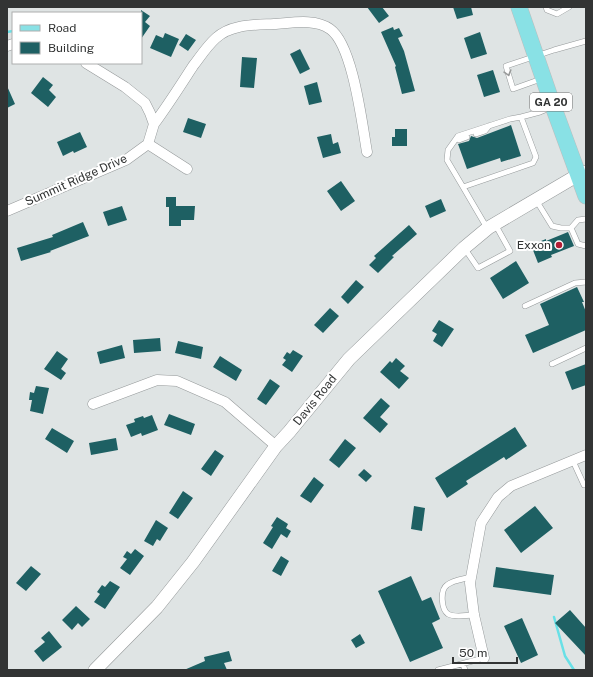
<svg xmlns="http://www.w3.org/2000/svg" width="593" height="677" font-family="'Public Sans',sans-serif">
	<rect width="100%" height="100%" fill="#dfe4e4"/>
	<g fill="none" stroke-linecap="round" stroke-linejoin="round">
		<path stroke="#68e0e6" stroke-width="2.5" d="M7,32L13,31
			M554,617L565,656L574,670"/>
	</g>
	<path fill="#1e6063" d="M367,7H382L389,16L379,23Z
		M453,7H471L473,15L457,19Z
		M141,10L150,16L145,22L150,26L141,39Z
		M393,27L394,30L399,28L403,36L398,38L404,51L415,91L402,94L395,67L396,66L381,32Z
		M480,32L487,54L471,59L464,38Z
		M165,33L179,39L171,57L150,48L156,35L163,38Z
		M186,34L196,40L188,51L179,45Z
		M300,49L310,69L300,74L290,54Z
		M242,57L257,58L254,88L240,87Z
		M493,70L500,92L484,97L477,75Z
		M43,77L53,85L49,90L56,97L48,107L31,93Z
		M317,82L322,102L309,105L304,86Z
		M7,86L15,104L7,108Z
		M188,118L206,124L201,138L183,132Z
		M511,125L521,156L501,162L500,158L467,169L458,144L469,141L471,136L477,138Z
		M395,129H407V146H392V137H395Z
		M80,132L87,147L74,153L73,151L63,156L57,142Z
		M331,134L333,144L338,142L341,153L323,158L317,137Z
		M341,181L355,201L341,211L327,191Z
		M166,197H176V206H195L194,220H181V226H169V207H166Z
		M441,199L446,211L430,218L425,206Z
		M122,206L127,220L108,226L103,212Z
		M83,222L89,236L50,251L51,252L21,261L17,248L53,237L52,235Z
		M409,225L417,234L392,256L394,257L378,273L369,265L376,258L374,256Z
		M568,232L574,246L551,255L552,257L538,263L531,245L546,239V241Z
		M516,261L529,283L503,299L490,278Z
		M356,280L364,287L348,304L341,297Z
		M577,287L584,302H582L586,312V330L533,353L525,335L549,325L540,304Z
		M330,308L339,316L323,333L314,325Z
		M439,320L454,329L442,347L433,341L437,334L432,331Z
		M160,338L161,351L134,353L133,340Z
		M178,341L203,347L201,359L175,353Z
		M122,345L125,358L100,364L97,352Z
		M293,350L303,356L292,372L282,365L286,360L283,358L287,352L290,354Z
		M57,351L68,359L61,369L66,373L61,380L44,369Z
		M220,356L242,370L236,381L213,367Z
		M396,358L405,366L400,371L409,378L399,389L380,372L390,361L392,363Z
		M586,364V385L572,390L565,372Z
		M270,379L280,386L266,405L257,399Z
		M36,386L49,388L43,414L30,411L32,400H29L30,392L34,393Z
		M381,398L390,406L380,417L388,424L380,433L363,418Z
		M169,414L195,424L191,435L164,425Z
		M152,415L158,430L142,436L141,433L131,437L126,425L135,422L134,419L143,416L144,418Z
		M515,427L527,446L506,460L504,457L466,481L468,484L447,498L435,478Z
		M52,428L74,441L67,453L45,439Z
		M116,438L118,450L91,455L89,443Z
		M345,439L356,448L339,468L329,460Z
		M215,450L224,456L211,476L201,469Z
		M364,469L372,476L366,482L358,475Z
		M314,477L324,485L311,503L300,496Z
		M183,491L193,498L178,519L169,513Z
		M414,506L425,508L422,531L411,529Z
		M535,506L553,528L521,553L504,530Z
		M277,517L288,524L286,528L291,531L287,538L281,534L272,549L263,543L273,527L271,526Z
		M156,520L168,528L160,541L157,539L153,546L144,541Z
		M135,549L144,556L130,575L120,568L127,559L123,557L127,551L131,554Z
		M281,556L289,561L281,576L272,571Z
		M31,566L41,574L26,591L16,583Z
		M496,567L554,575L551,595L493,587Z
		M411,576L422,601L431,597L440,619L432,623L443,648L410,662L378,591Z
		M110,581L120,587L105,609L94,602L100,594L97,592L102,585L105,587Z
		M76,606L90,619L82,627L78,623L72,630L62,620Z
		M570,610L586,628V656L555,623Z
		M522,618L538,655L521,663L504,626Z
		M49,631L62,647L43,662L34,651L45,642L41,638Z
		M360,634L365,643L356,648L351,640Z
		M229,651L232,661L224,663L227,670H184L205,661L204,657Z"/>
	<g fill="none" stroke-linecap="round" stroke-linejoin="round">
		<g stroke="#95999a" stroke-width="6">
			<path id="service" d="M546,7L547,10L557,14L569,7
				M541,79L513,89L506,66L554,50L586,41
				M476,134L485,131L489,126
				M457,138L459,140L467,137
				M463,187L447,160L448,150L458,136L510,119L521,117
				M536,200L552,226L561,228H571L578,244L586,246
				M487,228L463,187L533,163L536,157L521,117L540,112L552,107
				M571,228L578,220L586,219
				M465,249L478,268L510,251L495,224
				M525,306L575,283L586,282
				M552,364L586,348
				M573,461L584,485
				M471,577C464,579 453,580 447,585C440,590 441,609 448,614C455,618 466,615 474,615
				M463,664L465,670
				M438,670L484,658"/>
		</g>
		<g stroke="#95999a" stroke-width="11">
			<path id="minor" d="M7,46L13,44
				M154,124C168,105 180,86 193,66C200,57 207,46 216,38C231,24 254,25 274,24C291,23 315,18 330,29C353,45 362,124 367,152
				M148,144L187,169
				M7,211L126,160L148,144L154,124L150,113L145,103L125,87L86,63
				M93,404L157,380L177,381L225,402L276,446
				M484,658L474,615L470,583L481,523L498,497L511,486L586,455"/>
		</g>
		<g stroke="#95999a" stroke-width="14">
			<path id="tertiary" d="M95,670L157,607L193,562L276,446L289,432L349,359L464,248L488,228L578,175L586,172"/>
		</g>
		<g stroke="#bdbebe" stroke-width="17">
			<path id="primary" d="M519,7L553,106L586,196"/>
		</g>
		<use href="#service" stroke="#fff" stroke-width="5"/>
		<use href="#minor" stroke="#fff" stroke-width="10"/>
		<use href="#tertiary" stroke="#fff" stroke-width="13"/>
		<use href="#primary" stroke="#89e1e5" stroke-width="16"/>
	</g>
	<defs><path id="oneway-chevron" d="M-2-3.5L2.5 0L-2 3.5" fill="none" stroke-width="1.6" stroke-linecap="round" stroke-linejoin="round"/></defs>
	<use stroke="#989a9a" href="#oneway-chevron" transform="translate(508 73) rotate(73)"/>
	<circle fill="#b11d35" stroke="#fff" stroke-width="1.5" cx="559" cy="245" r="4"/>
	<g text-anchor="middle" stroke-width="4" stroke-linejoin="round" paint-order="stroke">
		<rect fill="#fff" stroke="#707171" stroke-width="1" x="530" y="93" width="42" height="18" rx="3"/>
		<g font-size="11" font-weight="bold" fill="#323434">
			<text x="551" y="106">GA 20</text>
		</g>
		<g font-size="12" fill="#323434" stroke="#fff">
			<text transform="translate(76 180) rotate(-24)" y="4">Summit Ridge Drive</text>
			<text transform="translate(315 400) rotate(-51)" y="4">Davis Road</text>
		</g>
		<g font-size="12" fill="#323434" stroke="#fff" text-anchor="end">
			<text x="551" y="249">Exxon</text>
		</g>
	</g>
	<rect width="593" height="677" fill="none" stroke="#323434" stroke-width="16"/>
	<rect x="12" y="12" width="130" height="52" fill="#ffffff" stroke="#adaeae"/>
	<rect x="20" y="25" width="20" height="6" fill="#89e1e5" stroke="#adaeae"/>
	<text x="48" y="32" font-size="12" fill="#323434">Road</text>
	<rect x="20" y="42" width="20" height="12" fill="#1e6063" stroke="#adaeae"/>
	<text x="48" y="52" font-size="12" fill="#323434">Building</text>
	<path d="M453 657v6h64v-6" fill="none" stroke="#323434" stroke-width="2"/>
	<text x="459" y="657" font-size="12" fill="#323434" stroke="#ffffff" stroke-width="3" paint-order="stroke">50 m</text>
</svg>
